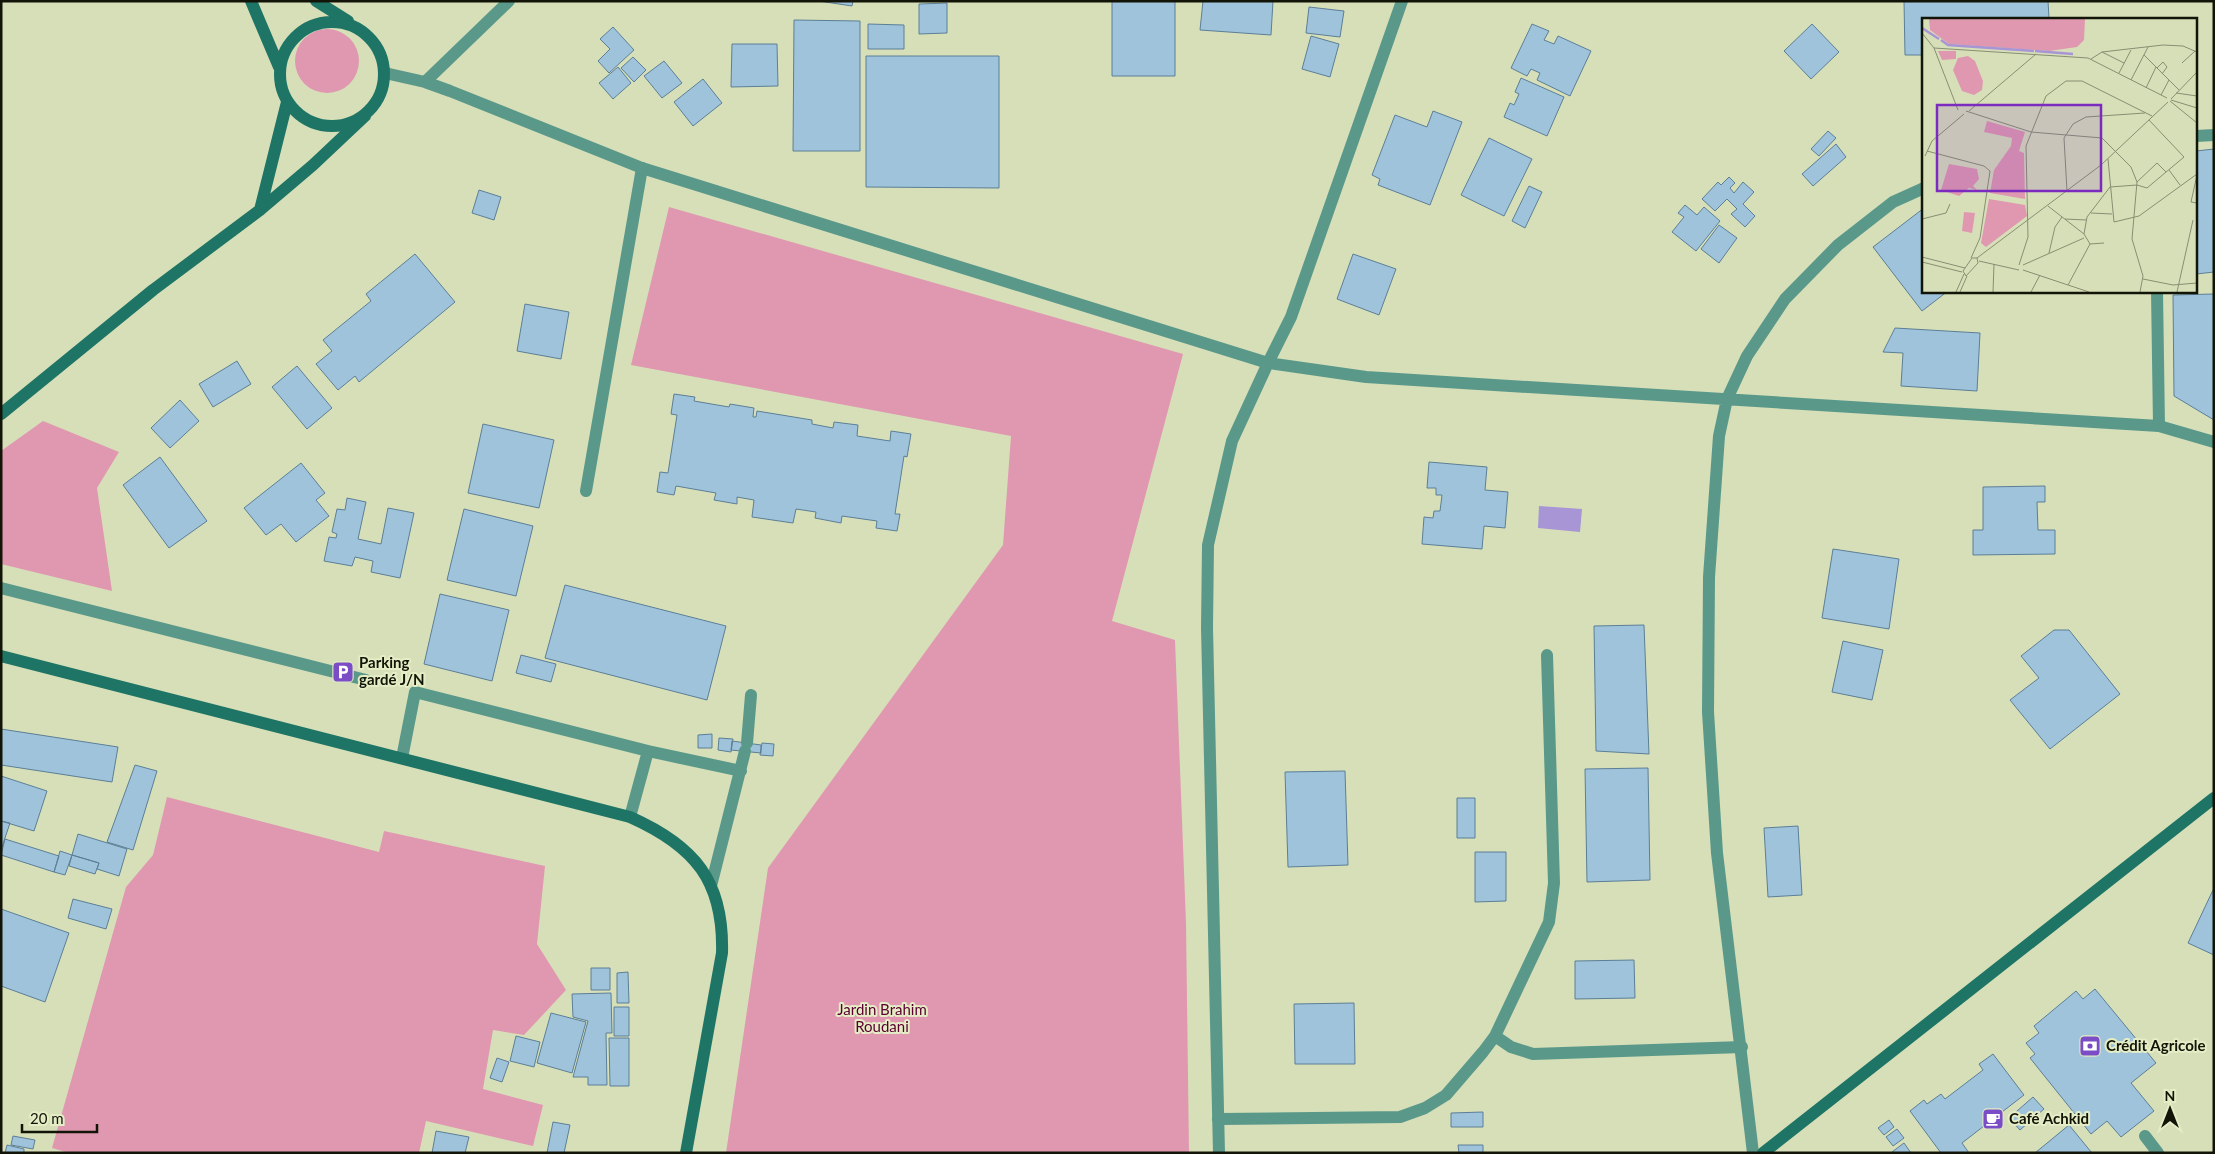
<svg xmlns="http://www.w3.org/2000/svg" width="2215" height="1154" font-family="Lato,sans-serif">
	<rect width="100%" height="100%" fill="#d7dfb9"/>
	<path fill="#df98b0" d="M295 61a32 32 0 1 1 64 0a32 32 0 1 1-64 0Z
		M669,207L1183,354L1112,621L1175,640L1186,923L1189,1153H726L768,868L1003,545L1011,436L631,365Z
		M43,421L119,452L97,488L112,591L1,564V451Z
		M167,797L379,852L384,831L545,866L537,944L566,990L524,1035L493,1030L483,1089L543,1105L533,1146L426,1121L419,1153H69L52,1148L126,887L153,855Z"/>
	<path fill="#a795d6" d="M1539,506L1582,509L1580,532L1538,528Z"/>
	<path fill="#9ec3db" stroke="#5c7f96" d="M819,1H853L852,6Z
		M1112,1H1175V76H1112Z
		M1203,1H1273L1271,35L1200,30Z
		M1904,1H2048L2049,18L1924,19V55H1905Z
		M947,3V33L919,34V4Z
		M1309,7L1344,11L1340,37L1306,33Z
		M794,20L860,21V151H793Z
		M868,24L904,25V49H868Z
		M1532,24L1549,31L1544,40L1554,44L1558,36L1591,51L1570,96L1537,80L1540,73L1531,69L1527,76L1511,68Z
		M1812,24L1839,52L1811,79L1784,51Z
		M613,27L634,50L609,73L598,61L610,49L600,39Z
		M1311,36L1339,44L1330,77L1302,69Z
		M732,44H777L778,86L731,87Z
		M866,56H999V188L866,187Z
		M633,57L646,70L634,82L621,68Z
		M664,61L682,83L662,98L644,76Z
		M618,67L631,83L613,99L599,83Z
		M1521,78L1564,97L1547,136L1504,117L1510,103L1514,105L1519,94L1515,92Z
		M703,79L722,103L693,126L674,102Z
		M1433,111L1462,122L1430,205L1378,185L1380,179L1372,175L1395,115L1427,127Z
		M1828,131L1836,138L1819,156L1811,149Z
		M1489,138L1532,159L1504,216L1461,195Z
		M1836,144L1846,157L1813,186L1802,174Z
		M2214,149V272L2196,274V151Z
		M1729,177L1735,183L1730,188L1734,193L1743,182L1754,192L1743,204L1755,216L1745,227L1731,214L1737,209L1727,199L1715,211L1702,199L1718,182L1721,185Z
		M1529,186L1542,192L1525,228L1512,221Z
		M479,190L501,197L494,220L472,213Z
		M1685,205L1697,215L1704,207L1720,221L1696,251L1672,232L1684,217L1678,213Z
		M1924,208V291H1948L1922,311L1873,247Z
		M1719,225L1737,238L1719,263L1701,249Z
		M415,254L455,302L359,382L355,376L338,390L316,364L332,351L323,340L371,301L366,294Z
		M1353,254L1396,269L1379,315L1337,299Z
		M2214,294V420L2174,396L2173,295Z
		M525,304L569,312L561,359L517,351Z
		M1895,328L1980,333L1977,391L1901,386L1903,353L1883,352Z
		M237,361L251,384L213,407L199,384Z
		M297,366L332,408L307,429L272,387Z
		M674,394L695,397L694,401L729,407L730,404L754,408L753,417H756L757,411L812,420V424L833,428L834,422L858,425L857,436L890,441L891,431L911,434L907,457L904,456L895,514H900L897,531L876,528L877,521L842,516L841,523L815,518L816,512L796,509L793,523L752,517L754,500L737,497V504L714,500L716,493L676,486L674,495L657,492L660,472L668,473L677,415L671,414Z
		M180,400L199,421L170,448L151,428Z
		M483,424L554,440L539,508L468,493Z
		M160,457L207,521L169,548L123,485Z
		M1429,462L1487,467L1485,490L1508,492L1505,528L1484,526L1482,549L1422,544L1424,517L1433,518L1434,511H1440L1442,495H1436V488H1427Z
		M301,463L325,493L316,500L329,516L296,542L281,524L266,535L244,508Z
		M2045,486V502H2037L2038,530H2055V554L1973,555V530H1983V487Z
		M347,498L366,502L358,539L381,544L388,508L414,513L400,578L371,572L373,561L355,557L352,566L324,561L329,537L336,538L337,534L332,532L337,509L345,510Z
		M464,509L533,526L516,596L447,580Z
		M1833,549L1899,559L1889,629L1822,618Z
		M565,585L726,626L707,700L545,658Z
		M440,594L509,610L492,681L424,664Z
		M1644,625L1649,754L1596,751L1594,626Z
		M2054,630H2069L2120,694L2050,749L2010,700L2039,678L2021,656Z
		M1843,641L1883,650L1872,700L1832,692Z
		M521,655L556,664L551,682L516,673Z
		M1,729L118,747L112,782L1,765Z
		M712,734V748H698V735Z
		M719,738L733,739L731,752L718,750Z
		M732,741L761,745V753L731,750Z
		M762,743L774,744L773,756L760,755Z
		M135,765L157,771L133,850L107,842Z
		M1648,768L1650,880L1587,882L1585,769Z
		M1345,771L1348,865L1288,867L1285,772Z
		M1,776L47,791L34,831L1,821Z
		M1457,798H1475V838H1457Z
		M1,821L10,823L1,850Z
		M1798,826L1802,895L1768,897L1764,828Z
		M78,834L127,849L119,876L97,869L99,863L72,855Z
		M5,839L59,856L54,872L1,855Z
		M60,851L72,855L65,875L54,872Z
		M1475,852H1506V901L1475,902Z
		M72,855L99,863L95,874L69,866Z
		M2213,890L2214,891V955L2188,943Z
		M73,899L112,909L106,929L68,918Z
		M1,909L69,933L45,1002L1,986Z
		M1634,960L1635,998L1575,999V961Z
		M591,968H610V990H591Z
		M628,972L629,1003H617V973Z
		M2095,989L2156,1063L2131,1083L2154,1111L2121,1137L2107,1121L2091,1134L2030,1058L2035,1054L2026,1043L2039,1033L2034,1026L2076,991L2083,999Z
		M611,993L612,1033H606L607,1085H588V1077H573L588,1021L573,1017L572,994Z
		M1354,1003L1355,1064H1295L1294,1004Z
		M614,1007H629V1036H614Z
		M551,1013L586,1022L572,1073L537,1063Z
		M516,1036L540,1042L534,1067L510,1061Z
		M609,1038H629V1086H610Z
		M1993,1054L2024,1095L1962,1143L1969,1153H1941L1910,1111L1924,1100L1927,1104L1941,1094L1945,1099L1983,1070L1979,1064Z
		M497,1058L509,1062L502,1082L490,1078Z
		M2033,1097L2044,1109L2020,1130L2009,1118Z
		M1483,1112V1127H1451V1113Z
		M1889,1120L1894,1127L1884,1135L1878,1128Z
		M553,1122L570,1125L564,1153H547Z
		M2069,1125L2092,1153H2035Z
		M1897,1129L1904,1138L1893,1146L1886,1137Z
		M436,1131L469,1137L465,1153H432Z
		M13,1136L35,1140L33,1149L11,1145Z
		M1904,1143L1911,1153H1892V1152Z
		M7,1145L24,1149V1153H5Z
		M1458,1145H1483V1153H1459Z"/>
	<g fill="none" stroke-linecap="round" stroke-linejoin="round">
		<path stroke="#5a998a" stroke-width="12" d="M2157,291L2159,426
			M586,491L642,168
			M1,588L366,680
			M747,743L751,695
			M402,758L415,692L648,751L741,771
			M630,817L648,751
			M711,886L745,751
			M1495,1036L1511,1047L1533,1054L1742,1047
			M1218,1119L1400,1117L1425,1108L1446,1095L1483,1052L1495,1036L1549,922L1554,883L1547,655
			M2145,1136L2158,1153"/>
		<path stroke="#5a998a" stroke-width="12" d="M385,73L425,82L450,91L642,168L1268,363L1366,377L2159,426L2214,442
			M425,82L509,1
			M2196,136L2214,135
			M1219,1153L1207,628L1208,545L1232,441L1268,363L1291,317L1402,1
			M1753,1153L1717,853L1708,712L1709,577L1719,436L1727,399L1747,356L1785,299L1838,245L1893,202L1924,188"/>
		<path stroke="#1e7565" stroke-width="12" d="M251,1L279,67
			M316,1L348,21
			M280 74a52 52 0 1 1 104 0a52 52 0 1 1-104 0Z
			M260,210L287,102
			M1,414L153,290L260,210L313,165L365,116
			M1,656L630,817C695,846 724,881 722,953L686,1153
			M1763,1153L2214,798"/>
	</g>
	<defs>
		<g id="parking-square" transform="scale(1.125)"><rect x="-9" y="-9" width="18" height="18" rx="4" fill="#7a4cc5" stroke="#e4edc5"/><path d="M-3.5-5.5H1a3.5 3.5 0 0 1 0 7H-1V5.5H-3.5ZM-1-3.4V-.6H.8a1.4 1.4 0 0 0 0-2.8Z" fill="#fff"/></g>
		<g id="bank-square" transform="scale(1.125)"><rect x="-9" y="-9" width="18" height="18" rx="4" fill="#7a4cc5" stroke="#e4edc5"/><path d="M-6-4H6V4H-6ZM0-2.3a2.3 2.3 0 1 0 0 4.6a2.3 2.3 0 1 0 0-4.6Z" fill="#fff"/></g>
		<g id="cafe-square" transform="scale(1.125)"><rect x="-9" y="-9" width="18" height="18" rx="4" fill="#7a4cc5" stroke="#e4edc5"/><path d="M-5.5-4.5H6V0H3Q3 3.5 0 3.5H-2.5Q-5.5 3.5-5.5 0ZM3-3.2v2h1.7v-2ZM-6 4.5H4V6H-6Z" fill="#fff"/></g>
	</defs>
	<g fill-rule="evenodd">
		<use href="#parking-square" x="343" y="672"/>
		<use href="#bank-square" x="2090" y="1046"/>
		<use href="#cafe-square" x="1993" y="1119"/>
	</g>
	<g text-anchor="middle" stroke-width="4" stroke-linejoin="round" paint-order="stroke">
		<g font-size="15" font-weight="bold" fill="#121407" stroke="#e4edc5" text-anchor="start">
			<text x="359" y="668">Parking<tspan x="359" dy="17">gardé J/N</tspan></text>
			<text x="2106" y="1051">Crédit Agricole</text>
			<text x="2009" y="1124">Café Achkid</text>
		</g>
		<g font-size="15" fill="#5b0030" stroke="#e4edc5">
			<text x="882" y="1015">Jardin Brahim<tspan x="882" dy="17">Roudani</tspan></text>
		</g>
	</g>
	<g transform="translate(1922 18)">
		<rect width="275" height="275" fill="#d7dfb9"/>
		<path d="M7,1H163L162,22L155,29L127,33L27,26L8,12ZM16,33H34V41L20,42ZM46,38L53,43L61,63L60,72L52,77L40,73L31,52L36,40ZM65,103L103,114L97,133L102,135L103,181L68,175L72,152L89,128L90,120L62,114ZM27,146L55,151L57,161L51,168L55,172L47,170L37,178L19,172ZM67,181L103,187L105,198L64,229L59,225ZM42,194L53,195L50,215L40,213Z" fill="#df98b0"/>
		<path fill="none" stroke="#a795d6" stroke-width="2.5" d="M0,10L17,21M19,22L26,27L112,33M113,33L151,36"/>
		<path fill="none" stroke="#888e72" stroke-width="1" d="M0,15L12,30L36,92M12,30L166,40L245,80M180,34L202,45M222,37L257,72M169,41L180,34L241,27L261,28L275,34M260,45L273,33M235,50L241,44L245,49L240,56M197,55L209,32M209,62L226,29M224,70L234,49M254,75L275,78M239,77L247,62M249,81L275,54M249,82L275,90M248,83L275,105M44,93L109,114L180,120L209,149L215,164L210,221L221,258L218,274M47,93L114,36M5,133L62,148L68,153L58,220L49,240M3,138L10,123L42,96M186,141L192,204L217,198L275,156M247,152L258,167M275,157L269,184L275,185M215,164L235,145L244,154M145,173L142,120L151,106L164,99L223,95M126,188L162,216M169,195L190,196M0,201L24,195L28,186M143,201L164,202M182,225L168,226L162,216L165,199L188,169L215,167L225,170L262,139L227,102M127,235L133,209L140,199M0,239L43,250M50,240H55L56,245L44,258L41,253ZM55,240L179,147L246,84M57,243L97,252M0,244L40,254M97,247L106,219L104,128L124,78L144,63H160L230,98M101,247L162,220M101,252L167,274M221,261L251,267L275,265M146,267L168,226M34,274L42,256M38,274L45,258M71,274L72,246M109,274L118,257M255,274L271,202"/>
		<path fill="#7b2cbf" fill-opacity="0.15" stroke="#7b2cbf" stroke-width="2.5" d="M15,87H179V173H15Z"/>
		<rect width="275" height="275" fill="none" stroke="#121407" stroke-width="2.5"/>
	</g>
	<rect width="2215" height="1154" fill="none" stroke="#121407" stroke-width="5"/>
	<g transform="translate(2170 1109)" stroke="#e4edc5" stroke-width="4" paint-order="stroke">
	<path d="M0-4L9 19L0 12L-9 19Z" fill="#121407"/>
	<text y="-8" font-size="14" font-weight="bold" text-anchor="middle" fill="#121407">N</text>
	</g>
	<path d="M22 1124v8h75v-8" fill="none" stroke="#121407" stroke-width="2.5"/>
	<text x="30" y="1124" font-size="15" fill="#121407" stroke="#e4edc5" stroke-width="4" paint-order="stroke">20 m</text>
</svg>
